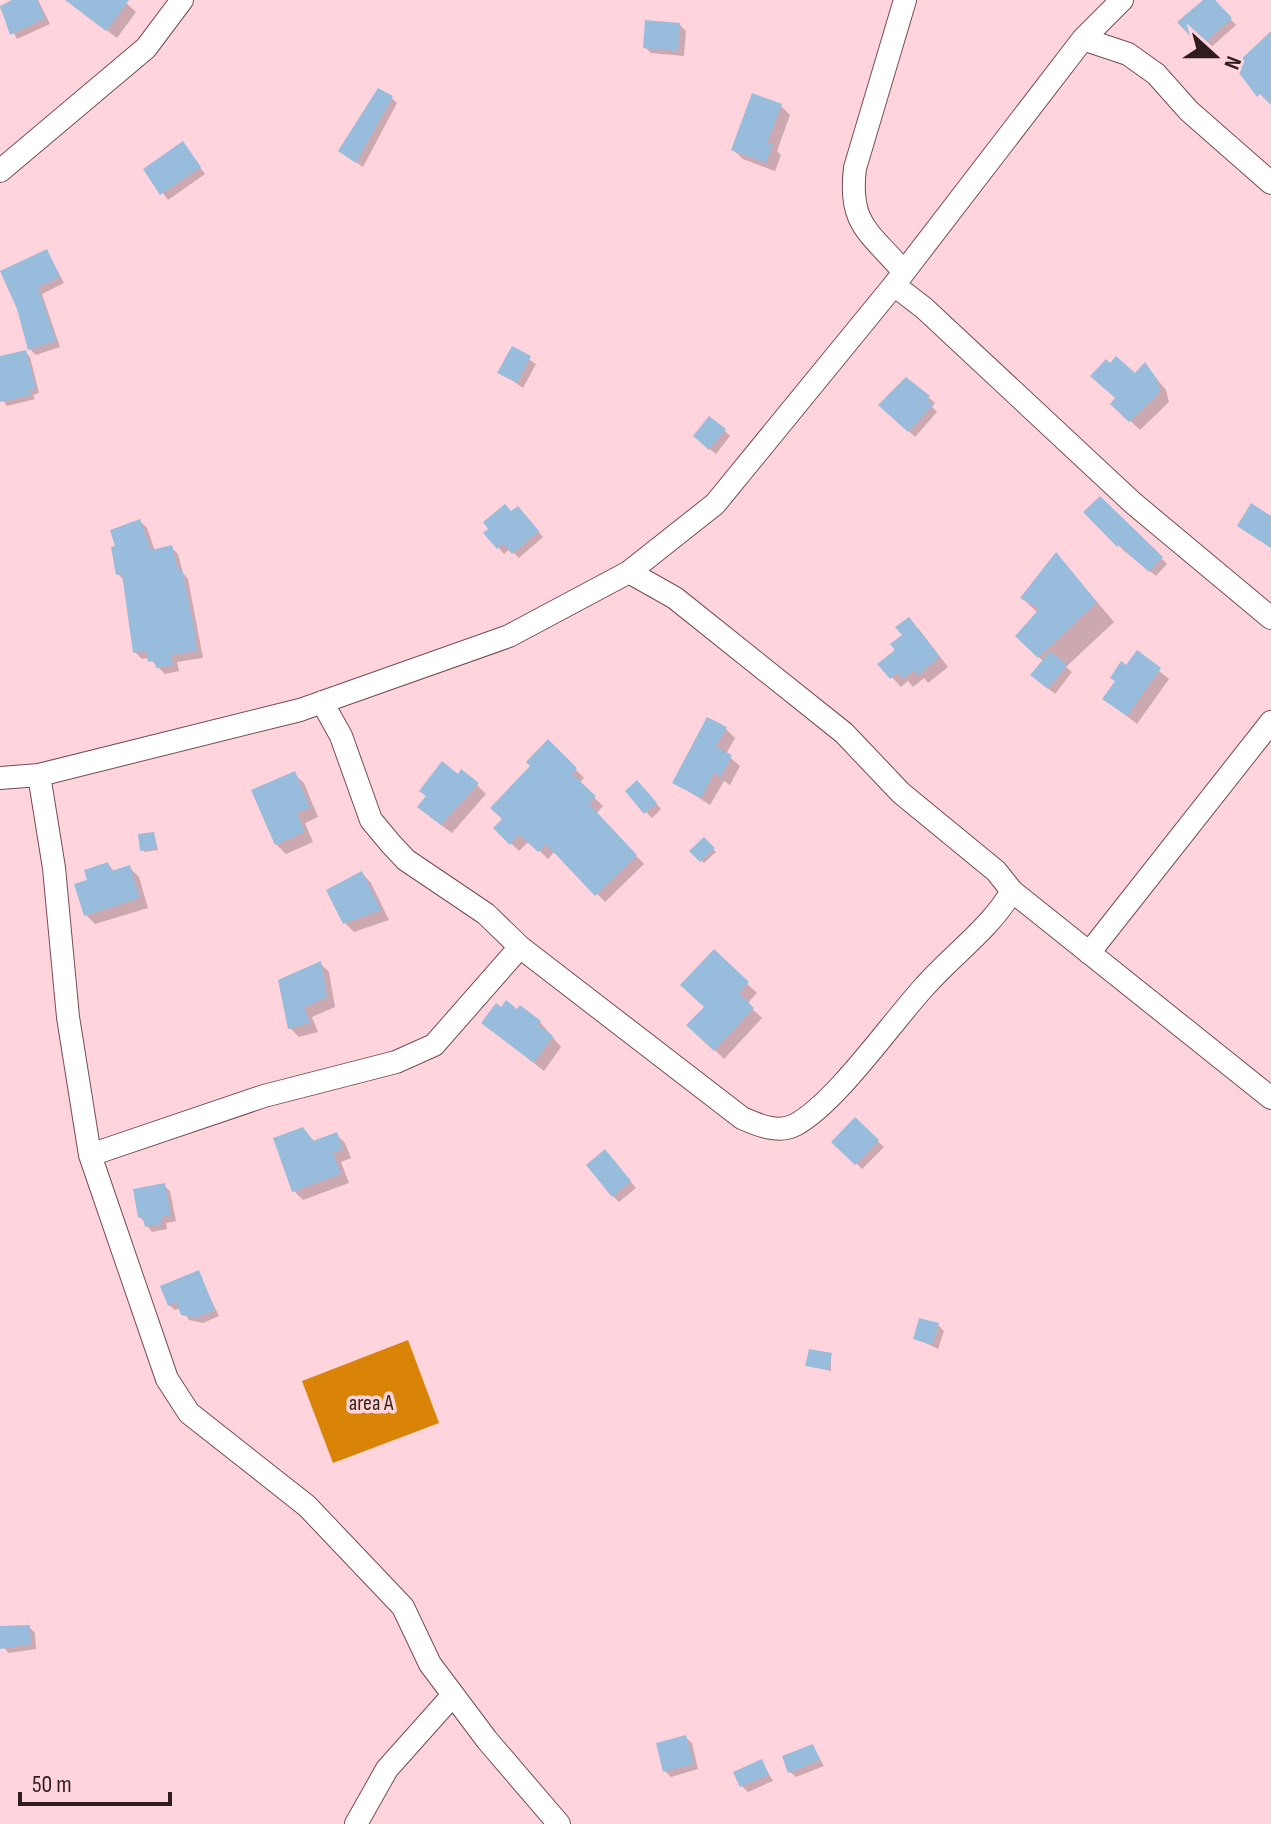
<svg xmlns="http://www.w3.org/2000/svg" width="1271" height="1824" font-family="'Sofia Sans Condensed',sans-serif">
	<rect width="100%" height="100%" fill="#ffd4dc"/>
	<path fill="#da8407" d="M408,1340L439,1423L333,1463L302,1381Z"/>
	<path fill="#0003" d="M21,0H38L50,24L17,39L0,8Z
		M66,0H123L136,12L117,38Z
		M1205,0H1212L1236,25L1207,51L1179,22Z
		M680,25L686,31L684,56L651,53L645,47Z
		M391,97L397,103L363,167L347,156Z
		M781,106L790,115L777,151L781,155L775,171L743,159L733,150Z
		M183,144L205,174L168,200L146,170Z
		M47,251L64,283L42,294L60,347L36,355L30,349L18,308Z
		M512,348L536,364L523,388L500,372Z
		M25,352L30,357L39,393L33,395L35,399L7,406L0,396V358Z
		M1145,365L1166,390L1169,402L1140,430L1112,404Z
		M906,379L935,403L932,407L937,412L915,437L881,405Z
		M724,430L730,436L716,454L701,442Z
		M1100,498L1167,564L1156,576L1124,551L1086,512Z
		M512,514H524L543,537L519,558L510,549L504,554L486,533Z
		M140,521L147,528L155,551L171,547L178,554L183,573L188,579L203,658L177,662L179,671L165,674L149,658L142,659L135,652L125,581L118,574Z
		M1057,555L1114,622L1066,667L1072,672L1055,694L1039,681L1044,662L1018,636L1038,613L1022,598Z
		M918,628L948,667L928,683L924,678L913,687L908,681L901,687L880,664Z
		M1137,653L1169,679L1137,724L1105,699Z
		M726,729L735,738L726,754L740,766L730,785L724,781L710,805L674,782Z
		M548,742L584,778L579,783L603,806L596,814L644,864L605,902L555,851L548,859L529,841L519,851L496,828Z
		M294,774L304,783L318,817L305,823L313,842L286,854L276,844Z
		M477,785L486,794L452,833L429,816Z
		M643,788L661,809L652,818L646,812Z
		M154,834L158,850L145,852L142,850Z
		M704,840L716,852L704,863L692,851Z
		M108,864L115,872L129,867L139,877L148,908L95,924L86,915L90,881Z
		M362,873L371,883L389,920L354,932L345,923Z
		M714,952L757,993L747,1004L762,1018L724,1059L689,1025L706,1007Z
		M320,963L329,972L335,1007L312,1017L318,1032L299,1037L290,1028Z
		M521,1008L540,1022L561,1047L544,1071L483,1023L502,1010L518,1012Z
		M855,1120L884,1147L862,1169L834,1142Z
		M303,1129L315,1142L336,1134L345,1143L351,1158L341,1162L349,1183L303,1200L294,1191Z
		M611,1157L636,1188L619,1202L613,1196Z
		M164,1186L170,1191L176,1221L166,1223L167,1229L152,1232L140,1217Z
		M198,1273L219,1316L203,1323L189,1320L180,1308L175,1310L169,1305Z
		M938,1325L944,1331L938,1349L915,1338Z
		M831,1355V1371L808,1366Z
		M29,1627L35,1633L36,1649L9,1653L3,1647L0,1628Z
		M686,1738L692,1743L698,1769L671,1777L665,1771Z
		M813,1746L824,1766L796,1777L790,1772Z
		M762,1762L773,1781L748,1792L742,1786Z"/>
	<path fill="#97bcdc" d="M12,0H37L45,18L10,35L0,6Z
		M65,0H129L106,31Z
		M1203,0H1215L1232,18L1200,47L1177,22Z
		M645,20L680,23L678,51L643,48Z
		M1271,31V105L1260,94L1257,97L1234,66Z
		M378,88L393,96L356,163L338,151Z
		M752,93L782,104L767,143L773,144L766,163L731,150Z
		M183,141L201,167L160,195L143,169Z
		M47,249L60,277L38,287L56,341L28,350L17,309L0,271Z
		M512,346L531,356L517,383L497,373Z
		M26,350L36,389L30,390L31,395L0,402V356Z
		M1116,356L1135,373L1145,362L1157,379L1160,392L1129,422L1110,404L1115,398L1090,376L1106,359L1110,363Z
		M906,377L930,396L927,399L933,405L908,432L878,405Z
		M709,416L726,429L709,450L693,436Z
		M1100,496L1163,557L1149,572L1119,545L1117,547L1083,512Z
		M1251,503L1271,516V548L1237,526Z
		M505,504L511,511L518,506L539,531L512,554L503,544L497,549L483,533L488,529L483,522Z
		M140,519L151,550L172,545L178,570H182L195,632L197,651L171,655L173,665L156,668L155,661L148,662L146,651L133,653L122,574L116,575L111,547L115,546L110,530Z
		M1056,552L1097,602L1038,658L1015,636L1039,609L1020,598Z
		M909,617L940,657L918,675L914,670L903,679L898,673L890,679L877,664L895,650L890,644L902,635L895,627Z
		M1137,650L1161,668L1127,716L1102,699L1115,681L1110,678L1121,661L1126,665Z
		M1050,651L1067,665L1048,689L1030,675Z
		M707,717L727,727L716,747L732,755L721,777L714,773L701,798L672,783Z
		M548,739L577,768L572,774L596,796L589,804L637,855L595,896L546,844L538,852L519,834L510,845L493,828L502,819L490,808L530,766L526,762Z
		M442,761L458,774L461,769L479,783L441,825L417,807L426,796L419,791Z
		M295,771L310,808L297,813L305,832L275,845L251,790Z
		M637,780L657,803L644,814L625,791Z
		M154,832L157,848L140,851L138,834Z
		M704,837L715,848L700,862L689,851Z
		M108,862L111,871L130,865L140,898L84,916L74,884L87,880L84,870Z
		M362,871L381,910L343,924L326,890Z
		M714,949L749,982L739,993L754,1008L714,1051L686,1025L704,1007L680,985Z
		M321,961L327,997L304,1008L310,1023L288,1029L278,980Z
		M506,1000L517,1009L520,1005L541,1021L538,1025L553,1036L534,1063L481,1023L496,1003L501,1007Z
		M855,1117L879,1140L855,1165L831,1142Z
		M303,1127L313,1141L337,1132L343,1149L333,1153L341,1174L292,1192L273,1138Z
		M605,1149L631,1181L612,1197L586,1165Z
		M165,1183L171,1215L161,1217L162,1224L145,1227L143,1217L138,1218L133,1189Z
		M199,1270L215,1310L196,1318L181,1315L176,1302L168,1306L160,1286Z
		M919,1318L939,1323L932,1345L913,1339Z
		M809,1349L832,1353L829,1370L805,1366Z
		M30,1625L31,1644L0,1649V1626Z
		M686,1735L694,1764L663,1772L656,1743Z
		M813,1744L820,1760L788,1773L782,1756Z
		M762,1759L769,1775L740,1787L733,1772Z"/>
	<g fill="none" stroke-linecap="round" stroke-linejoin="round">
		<g stroke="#774b55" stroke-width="24">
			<path id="minor" d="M1083,39L1128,54L1156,74L1189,111L1271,183
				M0,171L146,48L182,0
				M904,272C870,232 848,225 855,168L905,0
				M894,285L924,308L1133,503L1271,618
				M629,572L675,598L844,733L901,793L996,871L1012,891L1271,1098
				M322,702L341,736L371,820L391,844L406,860L486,914L520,947L742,1118C758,1125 778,1134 795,1125C836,1103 891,1023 925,986C954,953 989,930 1012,891
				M39,775L54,868L68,1017L90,1155L167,1379L189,1413L307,1506L403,1607L430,1664L487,1740L559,1824
				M0,778L39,775L300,710L509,636L629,572L715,504L894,285L1083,39L1122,0
				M1089,953L1271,722
				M90,1155L264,1096L396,1062L434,1045L520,947
				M356,1824L387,1769L453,1695"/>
		</g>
		<use href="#minor" stroke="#fff" stroke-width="22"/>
	</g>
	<g text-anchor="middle" stroke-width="7" stroke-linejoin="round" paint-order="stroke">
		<g font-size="22" fill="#382817" stroke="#ffd4dc">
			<text x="371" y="1410">area A</text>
		</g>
	</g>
	<g transform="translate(1215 56) rotate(111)" stroke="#ffd4dc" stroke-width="6" paint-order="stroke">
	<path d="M0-6L14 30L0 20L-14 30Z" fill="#2f1c21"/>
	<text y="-12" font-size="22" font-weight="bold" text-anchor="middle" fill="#2f1c21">N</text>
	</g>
	<path d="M20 1792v12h150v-12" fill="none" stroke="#2f1c21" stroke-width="4"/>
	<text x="32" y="1792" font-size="24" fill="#2f1c21" stroke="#ffd4dc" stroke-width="6" paint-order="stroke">50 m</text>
</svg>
